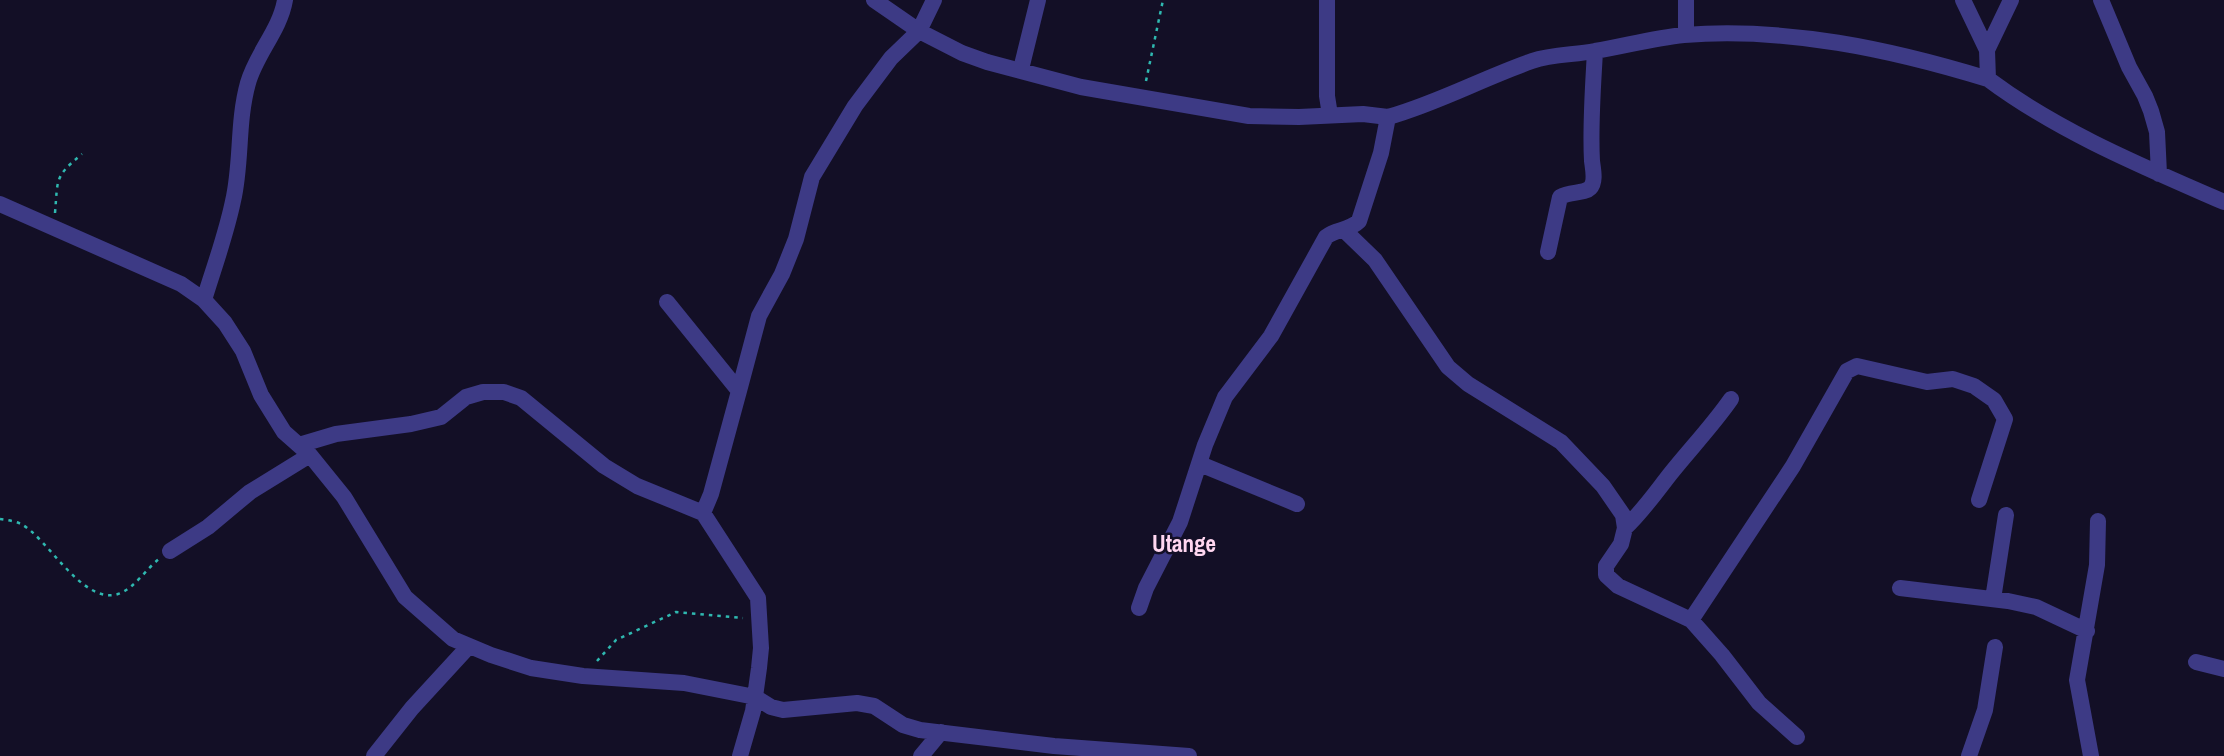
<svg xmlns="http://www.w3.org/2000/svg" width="2224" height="756" font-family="'Archivo Narrow',sans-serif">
	<rect width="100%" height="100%" fill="#130f26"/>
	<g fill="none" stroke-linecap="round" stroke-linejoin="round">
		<path stroke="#2fb8b0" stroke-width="2.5" stroke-dasharray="3.5 5" stroke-linecap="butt" d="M1146,81L1163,0
			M55,213C58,179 54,177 82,154
			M0,519C7,520 15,521 21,524C48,538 82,605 118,594C134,589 146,569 159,559
			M597,661L616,640L676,612L743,618"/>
		<path stroke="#3d3a85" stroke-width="16" d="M874,0L919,31L962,53L987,62L1081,87L1249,116L1299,117L1363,114L1388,117
			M1327,0V96L1330,115
			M1963,0L1987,50L1988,79C2059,132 2144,167 2224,202
			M2101,0L2129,67L2145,96L2151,111L2157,132L2159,174
			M1686,35V0
			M1987,50L2011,0
			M1021,69L1038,0
			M0,204L181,284L204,300L225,323L243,351L261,395L284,432L310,455L344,497L405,597L453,639L491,655L531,668L583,676L684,683L755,697L771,707L783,710L857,703L874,706L903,725L920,730L1054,746L1189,756
			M1344,230L1375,260L1448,367L1468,384L1561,442L1603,486L1623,515L1625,528L1621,544L1606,566V575L1618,586L1691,620L1722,655L1759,703L1797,737
			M1548,252L1560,197C1570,191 1584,194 1590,188C1596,182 1593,169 1592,161C1590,125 1593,88 1595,51
			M204,300C214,267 226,235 233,201C242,163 237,122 248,83C256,54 280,30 285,0
			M667,302L739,391L711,494L703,513
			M739,391L759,316L782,274L796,239L812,177L855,106L891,58L919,31L934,0
			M299,445L336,434L411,424L441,417L466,397L483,392H504L521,398L604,466L637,486L703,513L758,598L761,648L759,668L753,711L740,756
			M1200,464L1297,504
			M1625,528C1643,511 1656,492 1671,473C1691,448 1713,425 1731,399
			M170,551L208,527L250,492L310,455
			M1900,588L2008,601L2036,607L2087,631
			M1993,599L2006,515
			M1139,608L1146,588L1180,522L1205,445L1225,397L1271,336L1326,237C1336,229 1349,231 1359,221L1381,153L1388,117C1438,103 1483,78 1532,61C1552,54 1574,55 1595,51C1625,46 1654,38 1684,35C1787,27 1890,49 1988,79
			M1691,620L1793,466L1847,371L1857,366L1927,382L1953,379L1974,386L1994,400L2005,419L1979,500
			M2196,662L2224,669
			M374,756L412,708L469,646
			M921,756L941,732
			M1969,756L1985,710L1995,647
			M2091,756L2077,680L2097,565L2098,521"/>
	</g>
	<g text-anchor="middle" stroke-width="5" stroke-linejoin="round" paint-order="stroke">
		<g font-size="23" font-weight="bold" fill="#ffd6f0" stroke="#130f26">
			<text x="1184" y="552">Utange</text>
		</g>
	</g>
</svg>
